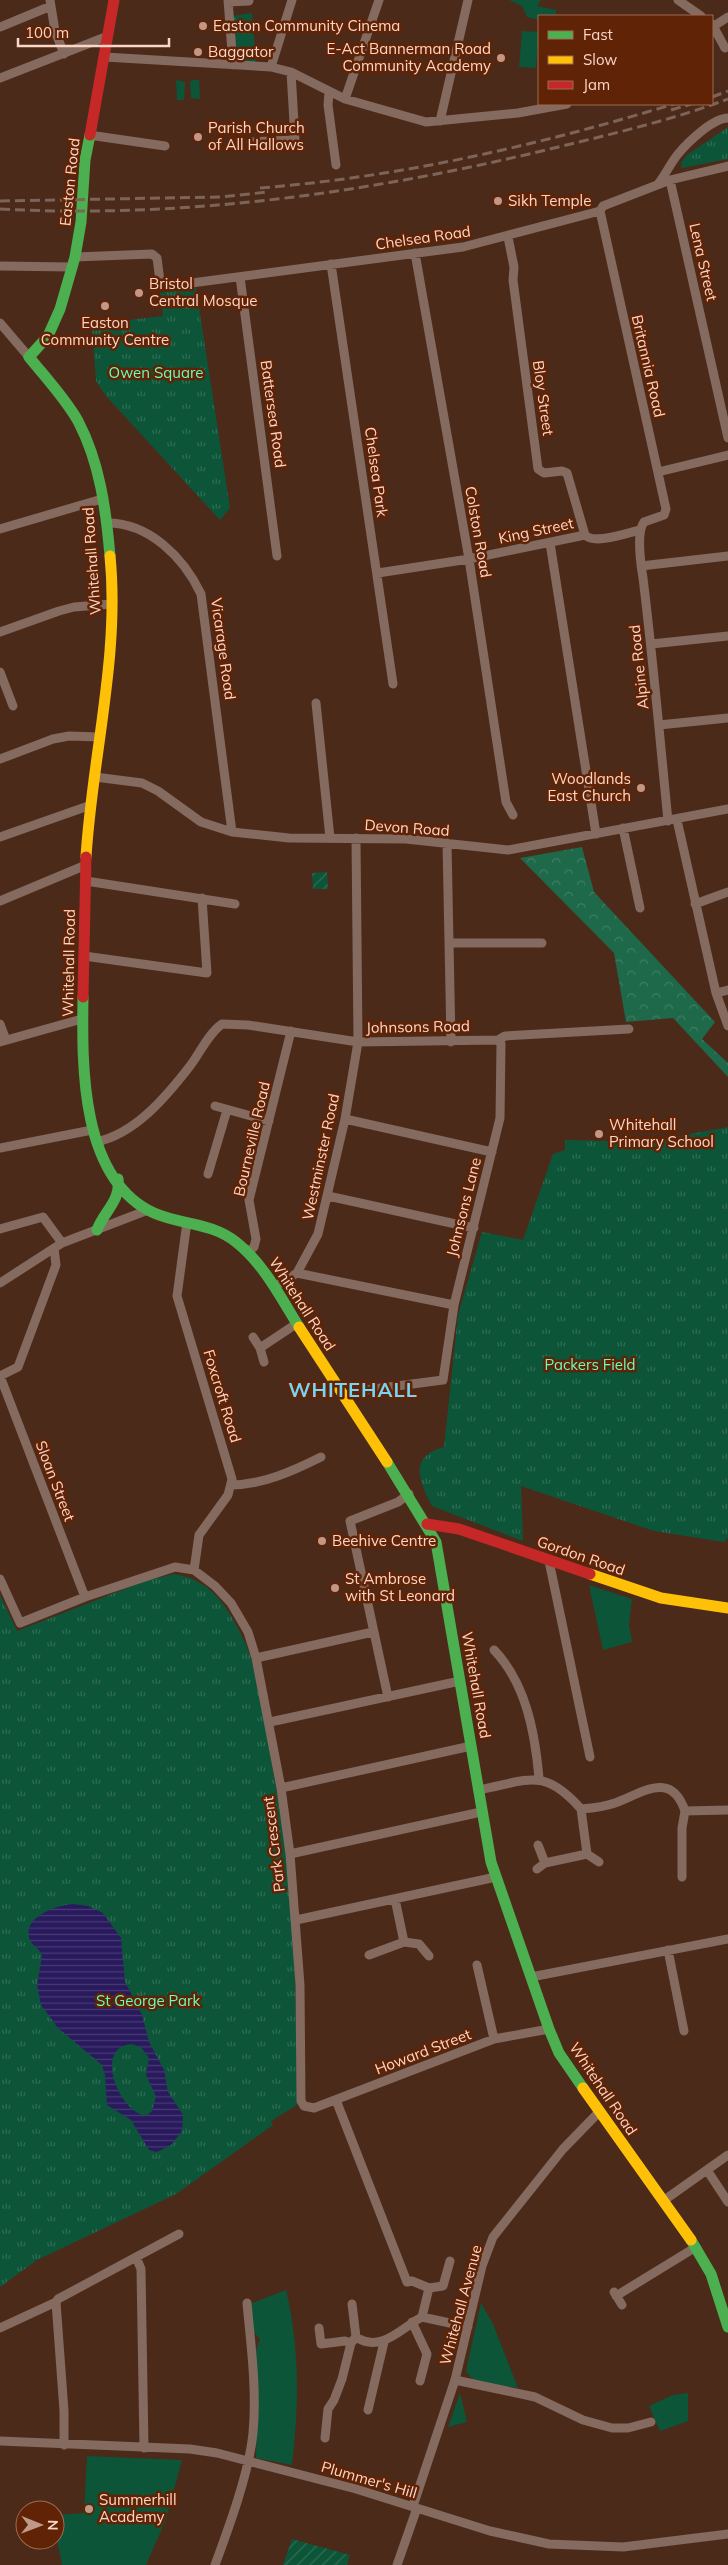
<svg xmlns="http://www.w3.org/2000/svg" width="728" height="2565" font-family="Mulish,sans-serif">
	<defs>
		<pattern id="forest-crowns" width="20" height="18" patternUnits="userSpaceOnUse" patternTransform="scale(1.25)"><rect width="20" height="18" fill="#1d6949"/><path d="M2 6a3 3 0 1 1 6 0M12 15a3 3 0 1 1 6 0" fill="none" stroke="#3f7e62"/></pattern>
		<pattern id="park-tufts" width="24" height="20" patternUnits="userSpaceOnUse" patternTransform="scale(1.25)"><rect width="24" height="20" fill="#0c5539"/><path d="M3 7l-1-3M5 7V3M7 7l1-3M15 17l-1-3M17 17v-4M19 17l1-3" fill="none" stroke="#306d54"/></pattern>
		<pattern id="garden-furrows" width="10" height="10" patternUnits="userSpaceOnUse" patternTransform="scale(1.25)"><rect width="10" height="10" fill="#0c5539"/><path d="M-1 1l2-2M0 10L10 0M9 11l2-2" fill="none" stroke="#306d54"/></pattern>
		<pattern id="water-rules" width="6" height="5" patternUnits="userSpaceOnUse" patternTransform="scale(1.25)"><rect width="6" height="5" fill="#281a5d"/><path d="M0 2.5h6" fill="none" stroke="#483a73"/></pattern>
	</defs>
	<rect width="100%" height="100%" fill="#4b2a1a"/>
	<path fill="#0c5539" d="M509,0H541L537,6L556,10V16H539V20L527,17L522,6Z
		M522,31L539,32L536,68L519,67Z
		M176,80L185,82L184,100H177Z
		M192,80H199L200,99L191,98L190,82Z
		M589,1585L632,1599L629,1625L632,1642L603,1650Z
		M286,2290C300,2349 299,2405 292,2465L256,2458L258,2389L256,2351L260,2339L253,2331L250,2304Z
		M481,2303L493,2324L518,2388L474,2381L466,2371Z
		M460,2393L467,2422L448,2427Z
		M688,2393V2421L660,2431L649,2406L673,2395Z
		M87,2456L182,2460L166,2519L146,2565H62L55,2529V2515L84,2513Z"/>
	<path fill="url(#forest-crowns)" d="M582,847L594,892L715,1022L702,1039L728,1063V1077L673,1018L626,1022L614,953L520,858Z"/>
	<path fill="url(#park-tufts)" d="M252,13L256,63L235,62L232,16Z
		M728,127V159L682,168L681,163L687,155Z
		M196,288L230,508L220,520L105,395L96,381L92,328L128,327L129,320L163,316L160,293Z
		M728,1127V1538L724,1542L654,1531L521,1486L523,1541L432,1506C420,1482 407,1457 444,1447L458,1315L482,1232L523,1240L553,1154L565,1150V1140L648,1142Z
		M174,1574C209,1579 225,1603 241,1634C258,1667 262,1706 268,1743C275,1782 282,1820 287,1859C296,1941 296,2024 297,2105L271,2121L273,2125L176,2194L37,2260L0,2287V1595L17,1631L148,1580Z"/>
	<path fill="url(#garden-furrows)" d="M327,872L328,889H313L312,873Z
		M292,2539L350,2555L347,2565H283Z"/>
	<path fill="url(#water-rules)" fill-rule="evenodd" d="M73,1904L88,1906L103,1913L121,1938L125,1982L142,2015L149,2042L164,2070L168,2092L183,2115L182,2131L171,2145L157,2152L149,2150L131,2120L107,2105L105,2075L102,2065L58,2028L41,2005L37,1985L42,1956C40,1948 31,1946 29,1937C24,1916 58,1905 73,1904ZM131,2044L141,2047L149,2058L146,2075L156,2096L152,2111L146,2116C119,2112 93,2048 131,2044Z"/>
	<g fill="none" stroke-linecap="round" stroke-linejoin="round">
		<path stroke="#846a5f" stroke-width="9" d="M50,0L55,31L64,54
			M228,0L233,65
			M678,0L701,16
			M228,2L249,1
			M712,24L725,48
			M714,26L728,17
			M0,27L51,6
			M105,57L271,67L291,72L345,99L426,122L518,113L567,104
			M271,67L292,0
			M0,78L108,36
			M329,92L328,105L336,165
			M345,99L379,0
			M440,121L468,0
			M89,135L165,146
			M251,142L295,140L291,72
			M670,180L728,438
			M658,184C666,174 670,164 678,154C688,142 713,118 728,118
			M600,211L666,509L664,515L644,522C636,532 641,566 643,578C653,659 660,740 668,821
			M508,237L514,267L513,280L538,469L544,473L562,471L567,473L585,535
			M415,253L469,559L506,802L513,815
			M75,257L152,254L157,258L160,281L169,286L463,247L600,211L603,206L670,180L728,166
			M331,264L393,684
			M0,266L71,267
			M240,277L277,556
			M0,323L29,357
			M658,472L728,455
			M106,523C149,522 184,558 201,594L232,832
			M0,529L102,499
			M550,543L596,834
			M641,566L728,556
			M378,573L469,559L585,535C594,545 627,533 640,530
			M0,632L59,611L74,607L111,604
			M651,644L728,636
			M0,672L13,706
			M316,703L330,838
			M659,725L728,718
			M0,759L53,739L69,736L100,737
			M95,777L142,783L158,791L201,822L232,832L289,838L406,839L508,850L728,809
			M677,820L716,993L728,1026
			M623,828L640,908
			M0,837L91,805
			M447,843L451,1042
			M86,881L235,904
			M0,901L86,865
			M695,904L728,892
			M450,943H542
			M84,956L207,973L202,898
			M716,993L728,990
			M0,1024L6,1040
			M0,1042L82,1019
			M215,1106L269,1121
			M345,1119L492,1152
			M96,1142C135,1134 166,1097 190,1066C200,1053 208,1034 222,1024L248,1025L358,1042L498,1040L505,1036L629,1029
			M0,1148L92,1130
			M208,1174L227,1110
			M328,1196L474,1228
			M187,1222L177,1296L232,1479L228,1495L199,1535L194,1570
			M0,1229L43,1217L62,1243
			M248,1252L254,1247L256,1239L249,1200L291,1031
			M297,1273L318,1234L345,1119L358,1042L356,838
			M0,1283L62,1243L148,1210
			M274,1287L297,1273L454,1305
			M253,1337L260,1348L264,1362
			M260,1348L296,1324
			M0,1376L85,1597
			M0,1376L18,1367L56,1265L54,1248
			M345,1399L358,1391L443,1380L454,1305L500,1118L501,1044L498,1040
			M231,1485C262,1485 293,1471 321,1457
			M549,1561L590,1757
			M0,1579L20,1623L85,1597L175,1567L194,1570L215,1586L231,1603L248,1632L256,1658L281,1788L290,1854L300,1985L301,2101L304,2106L314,2108L494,2039L549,2029
			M494,1650C526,1683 535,1733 539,1778
			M256,1658L373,1632
			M388,1697L350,1521L398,1502L409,1494
			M270,1722L460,1681
			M281,1788L471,1746
			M478,1790C528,1781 543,1766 581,1809C593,1808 604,1807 615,1803C641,1794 671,1769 685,1811L728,1810
			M581,1809L587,1854L599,1862
			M538,1845L545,1863
			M290,1854L481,1812
			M537,1869L545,1863L587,1854
			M682,1877V1828L685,1811
			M395,1899L404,1942
			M296,1920L496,1877
			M668,1950L684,2031
			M369,1955L404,1942L419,1944L429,1956
			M477,1965L494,2039
			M531,1977L728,1939
			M336,2100L407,2282L412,2281L429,2288
			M707,2170L728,2202
			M663,2201L728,2155
			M136,2257L141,2269L144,2448
			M614,2292L622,2305
			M616,2296L696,2247
			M56,2302L64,2411V2445
			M352,2304L356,2337
			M422,2317L429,2288L443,2286L450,2261
			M412,2322L427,2354L420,2381
			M0,2328L56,2302L58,2299L179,2234
			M319,2328L321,2344L345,2341L351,2343
			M455,2380L535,2397L583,2420L612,2428H628L651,2422
			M368,2410L384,2342
			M325,2438L328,2409L334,2400L342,2379L351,2343L356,2337C381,2354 402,2327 422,2317L468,2327
			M0,2441L190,2449L217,2453L356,2489L490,2531L549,2544L623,2547L728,2534
			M413,2506L455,2380L482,2266L493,2237L563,2149L599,2112
			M215,2565C229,2527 249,2473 253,2433C257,2390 251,2346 247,2303
			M397,2565L417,2508"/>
		<path stroke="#4caf50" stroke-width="11" d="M90,135L85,160L81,222L75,257L60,309L48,336L29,357C46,378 65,398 78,421C100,463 106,510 110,556
			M83,997C82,1065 80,1179 154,1213C181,1225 211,1222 236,1242C264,1264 281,1298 299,1327
			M97,1230C104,1211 121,1201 118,1179
			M387,1462L436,1542L491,1862L549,2029L559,2053L583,2088
			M691,2240L711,2274L728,2327"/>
		<path stroke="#ffc107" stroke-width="11" d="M86,857C92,757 120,656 110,556
			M299,1327L387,1462
			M590,1574L661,1598L728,1608
			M583,2088L691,2240"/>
		<path stroke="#c62828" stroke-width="11" d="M90,135L114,0
			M83,997L86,857
			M427,1524L459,1529L590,1574"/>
		<path stroke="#7d6458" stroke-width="3" stroke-dasharray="10 5" stroke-linecap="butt" d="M712,97L728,91
			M671,110L691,104
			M260,188C401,177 539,145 674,104
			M0,201L220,197L268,192
			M0,209C186,219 374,192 554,148C612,134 672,120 728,99"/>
	</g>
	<g fill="#be998a" stroke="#602305" stroke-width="2">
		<circle cx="203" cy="26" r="5"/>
		<circle cx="198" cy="52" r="5"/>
		<circle cx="501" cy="58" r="5"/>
		<circle cx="198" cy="137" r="5"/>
		<circle cx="498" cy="201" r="5"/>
		<circle cx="139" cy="293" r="5"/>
		<circle cx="105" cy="306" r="5"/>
		<circle cx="641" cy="788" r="5"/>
		<circle cx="599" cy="1134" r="5"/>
		<circle cx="322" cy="1541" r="5"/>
		<circle cx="335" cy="1588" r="5"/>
		<circle cx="89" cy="2509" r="5"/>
	</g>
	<g text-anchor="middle" stroke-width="5" stroke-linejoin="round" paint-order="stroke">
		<g font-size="15" fill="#fcd5c6" stroke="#602305" text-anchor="start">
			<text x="213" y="31">Easton Community Cinema</text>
			<text x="491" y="54" text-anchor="end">E-Act Bannerman Road<tspan x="491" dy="17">Community Academy</tspan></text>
			<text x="208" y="57">Baggator</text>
			<text x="208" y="133">Parish Church<tspan x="208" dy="17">of All Hallows</tspan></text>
			<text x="508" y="206">Sikh Temple</text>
			<text x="149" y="289">Bristol<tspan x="149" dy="17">Central Mosque</tspan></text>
			<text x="105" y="328" text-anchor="middle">Easton<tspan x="105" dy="17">Community Centre</tspan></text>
			<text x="631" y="784" text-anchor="end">Woodlands<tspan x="631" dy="17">East Church</tspan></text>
			<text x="609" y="1130">Whitehall<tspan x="609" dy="17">Primary School</tspan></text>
			<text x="332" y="1546">Beehive Centre</text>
			<text x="345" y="1584">St Ambrose<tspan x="345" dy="17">with St Leonard</tspan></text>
			<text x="99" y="2505">Summerhill<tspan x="99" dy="17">Academy</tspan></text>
		</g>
		<g font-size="15" fill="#fcd5c6" stroke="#602305">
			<text transform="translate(70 182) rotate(-84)" y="5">Easton Road</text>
			<text transform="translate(423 238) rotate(-8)" y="5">Chelsea Road</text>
			<text transform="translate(703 262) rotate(77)" y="5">Lena Street</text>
			<text transform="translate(648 366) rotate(77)" y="5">Britannia Road</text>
			<text transform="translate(543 398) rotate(82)" y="5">Bloy Street</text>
			<text transform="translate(273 414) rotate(82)" y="5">Battersea Road</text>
			<text transform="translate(376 472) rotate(82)" y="5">Chelsea Park</text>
			<text transform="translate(536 531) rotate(-12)" y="5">King Street</text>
			<text transform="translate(478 532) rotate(80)" y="5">Colston Road</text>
			<text transform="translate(92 561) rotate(-94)" y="5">Whitehall Road</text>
			<text transform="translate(223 649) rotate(82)" y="5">Vicarage Road</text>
			<text transform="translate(639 667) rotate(-96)" y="5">Alpine Road</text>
			<text transform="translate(407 828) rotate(4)" y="5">Devon Road</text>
			<text transform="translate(69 963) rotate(-89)" y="5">Whitehall Road</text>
			<text transform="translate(418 1027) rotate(-1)" y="5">Johnsons Road</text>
			<text transform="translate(252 1139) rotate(-77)" y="5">Bourneville Road</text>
			<text transform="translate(321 1157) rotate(-78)" y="5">Westminster Road</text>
			<text transform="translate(464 1207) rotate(-76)" y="5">Johnsons Lane</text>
			<text transform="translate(302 1304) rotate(57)" y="5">Whitehall Road</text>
			<text transform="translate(222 1396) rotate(73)" y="5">Foxcroft Road</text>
			<text transform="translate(55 1481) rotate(69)" y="5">Sloan Street</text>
			<text transform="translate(581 1556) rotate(19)" y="5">Gordon Road</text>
			<text transform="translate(476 1685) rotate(80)" y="5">Whitehall Road</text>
			<text transform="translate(274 1844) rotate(-97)" y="5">Park Crescent</text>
			<text transform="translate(423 2052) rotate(-21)" y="5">Howard Street</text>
			<text transform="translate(603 2089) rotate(56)" y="5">Whitehall Road</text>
			<text transform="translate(461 2305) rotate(-75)" y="5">Whitehall Avenue</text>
			<text transform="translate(369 2480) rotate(16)" y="5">Plummer's Hill</text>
		</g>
		<g font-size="15" fill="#69fdbe" stroke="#602305">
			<text x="156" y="378">Owen Square</text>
			<text x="590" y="1370">Packers Field</text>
			<text x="148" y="2006">St George Park</text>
		</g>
		<g font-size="20" font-weight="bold" letter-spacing="1" fill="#76d4f4" stroke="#602305">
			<text x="353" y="1397">WHITEHALL</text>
		</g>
	</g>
	<rect x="538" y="15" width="175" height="90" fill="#602305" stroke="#9e6a52"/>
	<rect x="548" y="31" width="25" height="8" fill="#4caf50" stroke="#9e6a52"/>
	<text x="583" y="40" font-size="15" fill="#fcd5c6">Fast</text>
	<rect x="548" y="56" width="25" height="8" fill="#ffc107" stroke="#9e6a52"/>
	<text x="583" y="65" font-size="15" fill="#fcd5c6">Slow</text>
	<rect x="548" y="81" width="25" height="8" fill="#c62828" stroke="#9e6a52"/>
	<text x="583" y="90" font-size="15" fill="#fcd5c6">Jam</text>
	<g transform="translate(40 2525) rotate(91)"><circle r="24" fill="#602305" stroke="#9e6a52"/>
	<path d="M0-4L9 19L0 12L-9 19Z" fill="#be998a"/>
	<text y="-8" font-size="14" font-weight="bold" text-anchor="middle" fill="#fcd5c6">N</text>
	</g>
	<path d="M18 38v8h151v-8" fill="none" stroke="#fcd5c6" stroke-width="2.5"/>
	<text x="25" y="38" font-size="15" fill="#fcd5c6" stroke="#602305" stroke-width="4" paint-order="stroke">100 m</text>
</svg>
